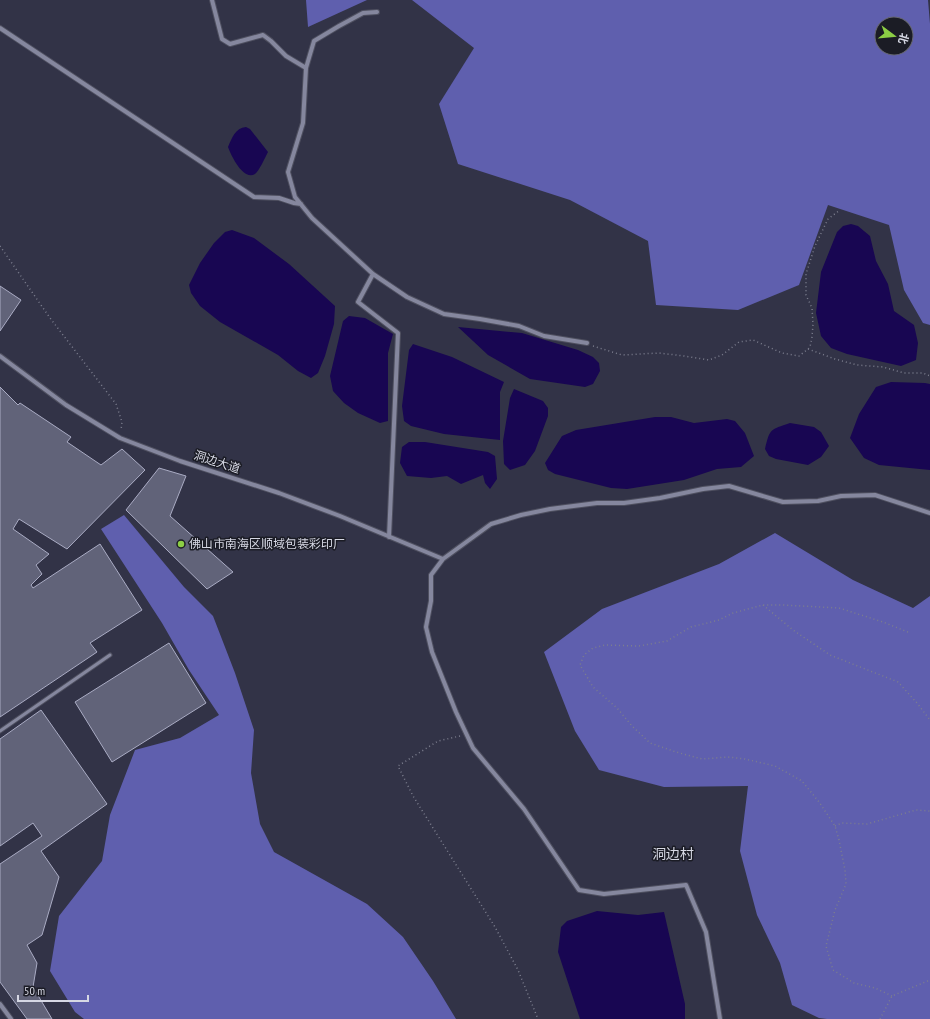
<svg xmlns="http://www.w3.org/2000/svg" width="930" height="1019" font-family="'PT Sans Narrow','Noto Sans SC',sans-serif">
	<rect width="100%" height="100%" fill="#323347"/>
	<path fill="#5f5fae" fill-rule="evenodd" d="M306,0H367L308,27Z
		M412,0H928L930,24V325L923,323L904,290L889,225L828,205L799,285L738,310L656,305L648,241L570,200L458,164L439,104L474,48ZM882,24H906V48H882Z
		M124,515L184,587L213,616L235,673L254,730L251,773L260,824L274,852L367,904L403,937L433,981L456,1019H84L75,1012L50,971L59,916L102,861L110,815L135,750L180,738L219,715L189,670L162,623L101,529Z
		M775,533L853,580L913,608L930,596V1019H827L819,1018L792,1005L780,963L757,915L740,851L748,786L664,787L599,770L575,731L544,652L602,609L719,564Z"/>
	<path fill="#180652" d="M246,127L250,129L268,152C265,158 259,171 255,174C243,181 231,155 228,147C232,138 235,128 246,127Z
		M851,224L858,226L870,236L876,261L888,284L894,311L914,325L918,343L916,360L901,366L847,354L831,348L821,336L816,313L821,272L837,232L843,226Z
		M232,230L254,238L289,264L335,306L334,324L325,356L318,373L311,378L298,371L278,355L220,322L200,306L191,293L189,285L200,263L214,243L225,232Z
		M349,316L365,318L393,334L388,353V421L380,423L358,413L344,403L333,391L330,376L343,321Z
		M458,327L522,333L578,350L593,357L599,363L600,371L593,384L585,387L530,379L488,355Z
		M413,344L452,357L504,382L500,392V440L444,434L411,426L404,421L402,406L409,350Z
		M891,382L925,383L930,384V470L879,465L864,458L850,438L859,414L876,387Z
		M514,389L543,401L548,408V416L535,451L525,465L510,470L504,464L503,441L510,398Z
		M655,417H671L694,423L727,419L735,421L745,433L754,456L741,467L717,469L684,480L627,489L611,488L555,474L548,470L545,463L562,436L576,430Z
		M790,423L814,427L821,432L829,446L821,457L808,465L776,459L769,456L765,449C770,428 770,430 790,423Z
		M409,442H425L488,452L495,456L497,479L490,489L485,483L483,475L461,484L447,476L431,478L407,476L400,463L402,447Z
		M597,911L638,915L664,912L685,1004V1019H580L558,952L561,927L567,921Z"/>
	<path fill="#616379" stroke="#aaacc4" d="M0,286L21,300L0,331Z
		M0,387L18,405L20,403L71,437L67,442L101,465L122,449L145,470L67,549L19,519L13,529L49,554L36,565L42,574L31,585L33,588L100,544L142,610L90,643L97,652L0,717Z
		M159,468L186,476L170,516L233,572L207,589L126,510Z
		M169,643L206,703L112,762L75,702Z
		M41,710L107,804L41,851L59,877L42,935L27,945L37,963L33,987L52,1019H27L0,982V864L42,836L33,823L0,846V739Z"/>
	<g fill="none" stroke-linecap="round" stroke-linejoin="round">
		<g stroke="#4f5060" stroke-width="5">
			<path id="lane" d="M0,731L110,655"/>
		</g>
		<g stroke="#4f5060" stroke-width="6">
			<path id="street" d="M212,0L222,39L230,44L263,35L271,41L286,56L306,68
				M377,12L363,13L339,26L314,41L306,68L303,123L288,172L295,197L312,218L373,274L358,302L398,333L389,537
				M0,28L254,197L279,198L294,203L301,204
				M373,274L407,297L444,314L480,319L519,326L544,336L587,343
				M0,356L66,405L120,438L180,461L279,493L340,516L443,559
				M0,1004L11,1019
				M720,1019L706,932L686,885L604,894L579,890L524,809L473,748L456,712L432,652L426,627L431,601V575L443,559L491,524L521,515L550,509L597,503H624L660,498L703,489L729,486L783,502L818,501L841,496L875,495L930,513"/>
		</g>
		<path stroke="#7c7e8e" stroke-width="1.5" stroke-dasharray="1 3" stroke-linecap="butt" d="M0,246L50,318L116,404L122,422L121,430
			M593,346L622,355L659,353L684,356L709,360L722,355L739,342L753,340L782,353L799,356L808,349L810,347L812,337L813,324L812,308L806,295V274L815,246L828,219L840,210
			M808,349L835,359L857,365L883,367L904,373H923L930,376
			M763,605L793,630L830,655L898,682L917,703L930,720
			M460,736L438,741L398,766L413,796L495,927L518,970L538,1019
			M835,826L842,823L867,824L916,810L930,811
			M892,996L875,988L854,983L833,970L826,946L835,910L846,884L845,870L839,840L835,826L819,802L802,781L775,766L745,759L728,757L702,759L676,752L650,743L632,726L617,708L593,687L580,665L584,655L593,648L605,645L639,646L667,641L691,627L719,620L733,613L763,605H783L839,608L883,622L910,633
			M880,1019L892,996L930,980"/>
		<use href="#lane" stroke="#85879e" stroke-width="3"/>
		<use href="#street" stroke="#85879e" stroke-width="4"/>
	</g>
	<circle fill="#8cce45" stroke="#1b1c25" stroke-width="1.5" cx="181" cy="544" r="4"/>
	<g text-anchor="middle" stroke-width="3" stroke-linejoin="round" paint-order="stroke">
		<g font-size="12" fill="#d6d8e4" stroke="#1b1c25">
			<text transform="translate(217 462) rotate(18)" y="4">洞边大道</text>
		</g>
		<g font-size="12" fill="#d6d8e4" stroke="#1b1c25" text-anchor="start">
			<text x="189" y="548">佛山市南海区顺域包装彩印厂</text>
		</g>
		<g font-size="14" fill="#d6d8e4" stroke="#1b1c25">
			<text x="673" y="859">洞边村</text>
		</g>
	</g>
	<g transform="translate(894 36) rotate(106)"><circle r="19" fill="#1b1c25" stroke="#666771"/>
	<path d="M0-3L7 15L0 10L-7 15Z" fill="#8cce45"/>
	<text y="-6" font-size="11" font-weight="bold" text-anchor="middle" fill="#d6d8e4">北</text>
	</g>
	<path d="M18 995v6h70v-6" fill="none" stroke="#d6d8e4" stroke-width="2"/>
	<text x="24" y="995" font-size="12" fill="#d6d8e4" stroke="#1b1c25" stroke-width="3" paint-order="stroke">50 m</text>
</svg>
